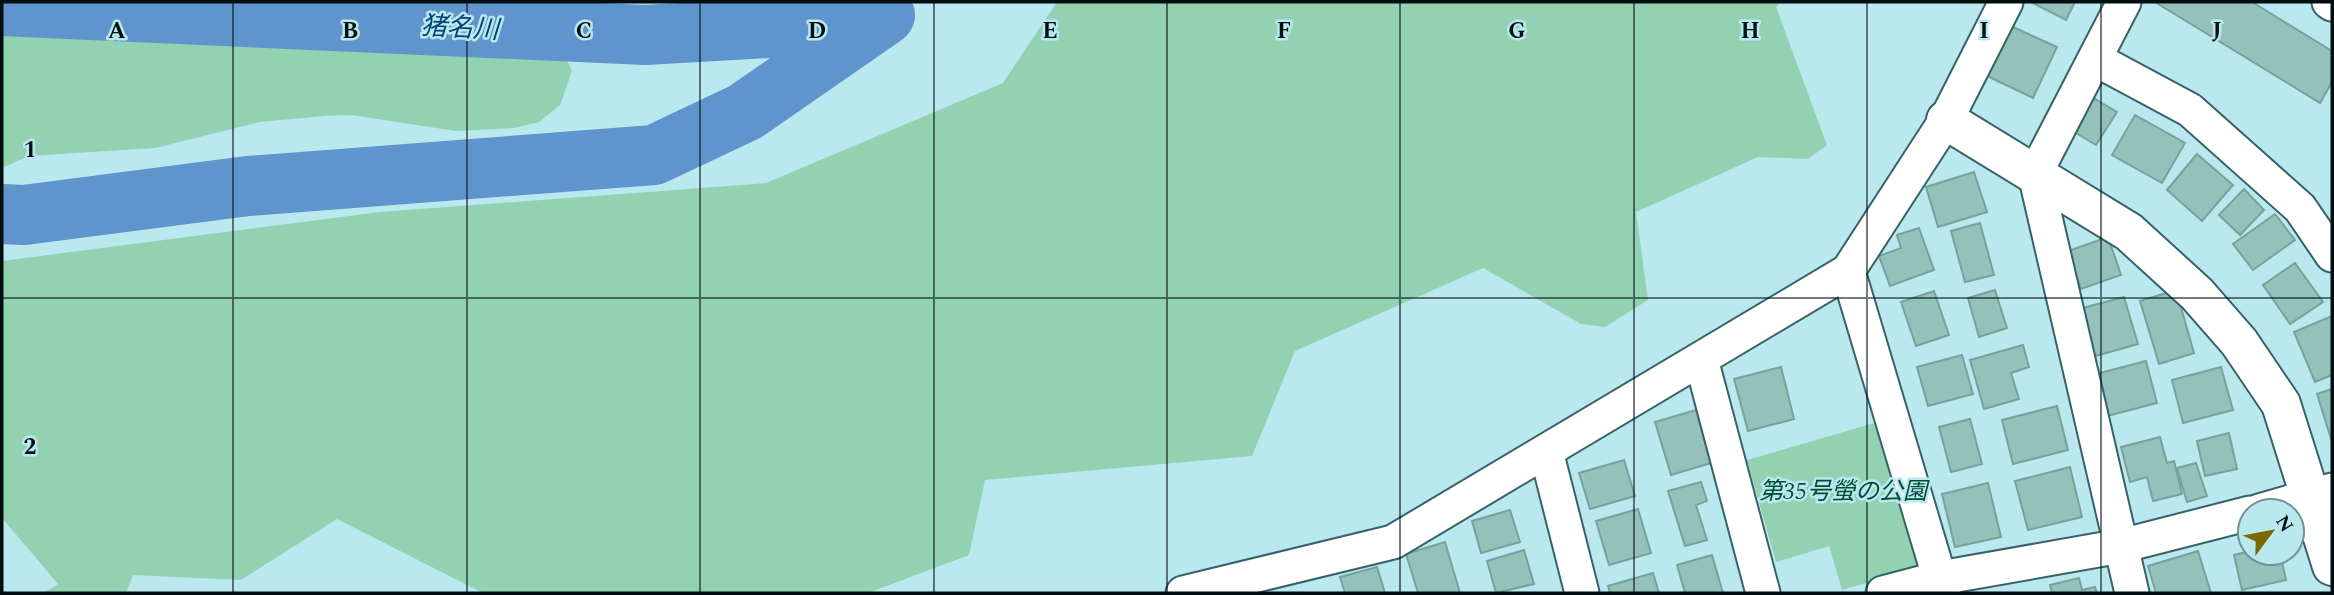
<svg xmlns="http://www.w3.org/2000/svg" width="2334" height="595" font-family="Spectral,'Noto Sans JP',serif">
	<rect width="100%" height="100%" fill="#bae8ef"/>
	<path fill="#93d1b3" d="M1057,2H1781L1776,7L1827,145L1808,159L1758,157L1636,212L1648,300L1605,327L1581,324L1483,268L1295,351L1252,456L985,480L969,555L868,593H483L337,519L241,580L133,575L126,593H44L58,584L2,518V261L380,212L766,183L1003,83Z
		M2,25L205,27L517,41L566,58L572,71L560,105L539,122L514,128L456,131L351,115L324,116L260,122L155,148L29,156L2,168Z
		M1881,421L1924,566L1842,590L1829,546L1776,562L1747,460Z"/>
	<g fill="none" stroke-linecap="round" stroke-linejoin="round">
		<path stroke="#5f94cc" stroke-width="60" d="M2,6L645,35L840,24L878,17
			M2,214L24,215L248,186L654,155L745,112L885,15"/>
	</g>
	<path fill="#95c1bb" stroke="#77a29c" stroke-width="2" d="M2031,2H2075L2066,20Z
		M2155,2H2252L2332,51V82L2320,103Z
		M2011,26L2057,47L2033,98L1987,76Z
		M2087,94L2117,112L2096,145L2066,127Z
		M2135,115L2185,143L2162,183L2112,155Z
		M2197,154L2233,185L2202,221L2167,190Z
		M1974,172L1987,212L1938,227L1926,187Z
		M2244,189L2264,210L2240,235L2219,215Z
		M2275,214L2295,240L2253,270L2233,244Z
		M1980,223L1994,275L1965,282L1951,231Z
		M1919,228L1934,270L1890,286L1879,256L1901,248L1897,235Z
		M2108,237L2121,275L2081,289L2068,251Z
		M2295,263L2323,302L2290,324L2263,285Z
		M1995,290L2007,328L1979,337L1968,298Z
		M2176,290L2194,353L2159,364L2140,301Z
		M1934,291L1949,335L1916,346L1901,302Z
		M2124,297L2138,344L2092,357L2079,309Z
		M2332,316V375L2315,382L2294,332Z
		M2023,345L2029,367L2011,373L2019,399L1984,409L1970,360Z
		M1962,355L1973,394L1928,406L1917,367Z
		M2146,361L2157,403L2107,416L2096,374Z
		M1781,367L1794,419L1748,431L1734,379Z
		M2221,367L2233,410L2183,423L2172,380Z
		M2332,389V442L2317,394Z
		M2057,406L2068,450L2013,464L2002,420Z
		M1696,410L1711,463L1671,475L1655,422Z
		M1970,419L1982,464L1951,472L1939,427Z
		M2229,433L2237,469L2205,476L2197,441Z
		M2160,437L2167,463L2174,461L2182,494L2153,501L2147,477L2130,482L2121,447Z
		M1624,460L1635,496L1590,509L1579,473Z
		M2196,463L2207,496L2187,502L2177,468Z
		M2070,467L2082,517L2028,530L2015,481Z
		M1701,482L1707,501L1696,505L1707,540L1685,546L1668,491Z
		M1988,483L2001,537L1955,547L1942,494Z
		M1638,509L1651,553L1609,565L1596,521Z
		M1510,510L1520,542L1481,553L1472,521Z
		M1445,542L1460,593H1418L1406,554Z
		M1524,550L1534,584L1496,593L1487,561Z
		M2198,551L2211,593H2156L2148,566Z
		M2250,551L2280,553L2286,580L2242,590L2234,555Z
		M1712,555L1723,593H1685L1677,565Z
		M1377,567L1385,593H1345L1340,577Z
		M1653,573L1659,593H1610L1608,586Z
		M2079,578L2082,590L2095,587L2097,593H2052L2050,585Z"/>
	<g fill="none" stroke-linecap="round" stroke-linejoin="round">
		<g stroke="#376268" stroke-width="37">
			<path id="minor" d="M2124,2L2035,174L2132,593
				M2329,2L2332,4
				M2095,59L2190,110L2300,208L2332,255
				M1848,271L1944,593
				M1701,359L1763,593
				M1546,451L1582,593
				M2259,511L2332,490
				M1183,593L1393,542L1848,271L1946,120L2006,2
				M1883,593L1940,578L2121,546L2250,513"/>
		</g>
		<g stroke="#376268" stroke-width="42">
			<path id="tertiary" d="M1946,120L2129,232L2197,294L2239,342L2281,404L2332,566"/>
		</g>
		<use href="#minor" stroke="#fff" stroke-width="33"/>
		<use href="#tertiary" stroke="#fff" stroke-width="38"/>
	</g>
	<path fill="none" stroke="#010e11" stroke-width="2" stroke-opacity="0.55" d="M233,2V593M467,2V593M700,2V593M934,2V593M1167,2V593M1400,2V593M1634,2V593M1867,2V593M2101,2V593M2,298H2332"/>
	<g text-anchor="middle" stroke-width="5" stroke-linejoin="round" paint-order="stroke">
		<g font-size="24" font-style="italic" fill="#014c34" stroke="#bae8ef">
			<text x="1843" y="499">第35号螢の公園</text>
		</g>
		<g font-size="26" font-style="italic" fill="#024175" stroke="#bae8ef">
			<text transform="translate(460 27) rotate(3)" y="9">猪名川</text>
		</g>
	</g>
	<g font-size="23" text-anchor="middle" font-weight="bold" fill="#010e11" stroke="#bae8ef" stroke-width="5" stroke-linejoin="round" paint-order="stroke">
		<text x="117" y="38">A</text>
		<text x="350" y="38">B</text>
		<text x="584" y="38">C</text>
		<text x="817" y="38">D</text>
		<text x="1050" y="38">E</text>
		<text x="1284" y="38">F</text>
		<text x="1517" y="38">G</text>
		<text x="1750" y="38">H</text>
		<text x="1984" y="38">I</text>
		<text x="2217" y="38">J</text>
		<text x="30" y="157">1</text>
		<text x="30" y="454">2</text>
	</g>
	<rect width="2334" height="595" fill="none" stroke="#010e11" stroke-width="7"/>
	<g transform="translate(2271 532) rotate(58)"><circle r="33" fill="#bae8ef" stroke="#709196" stroke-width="2"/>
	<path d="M0-5L12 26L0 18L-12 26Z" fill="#7b6a01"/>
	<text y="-10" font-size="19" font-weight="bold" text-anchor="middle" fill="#010e11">N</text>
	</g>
</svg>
